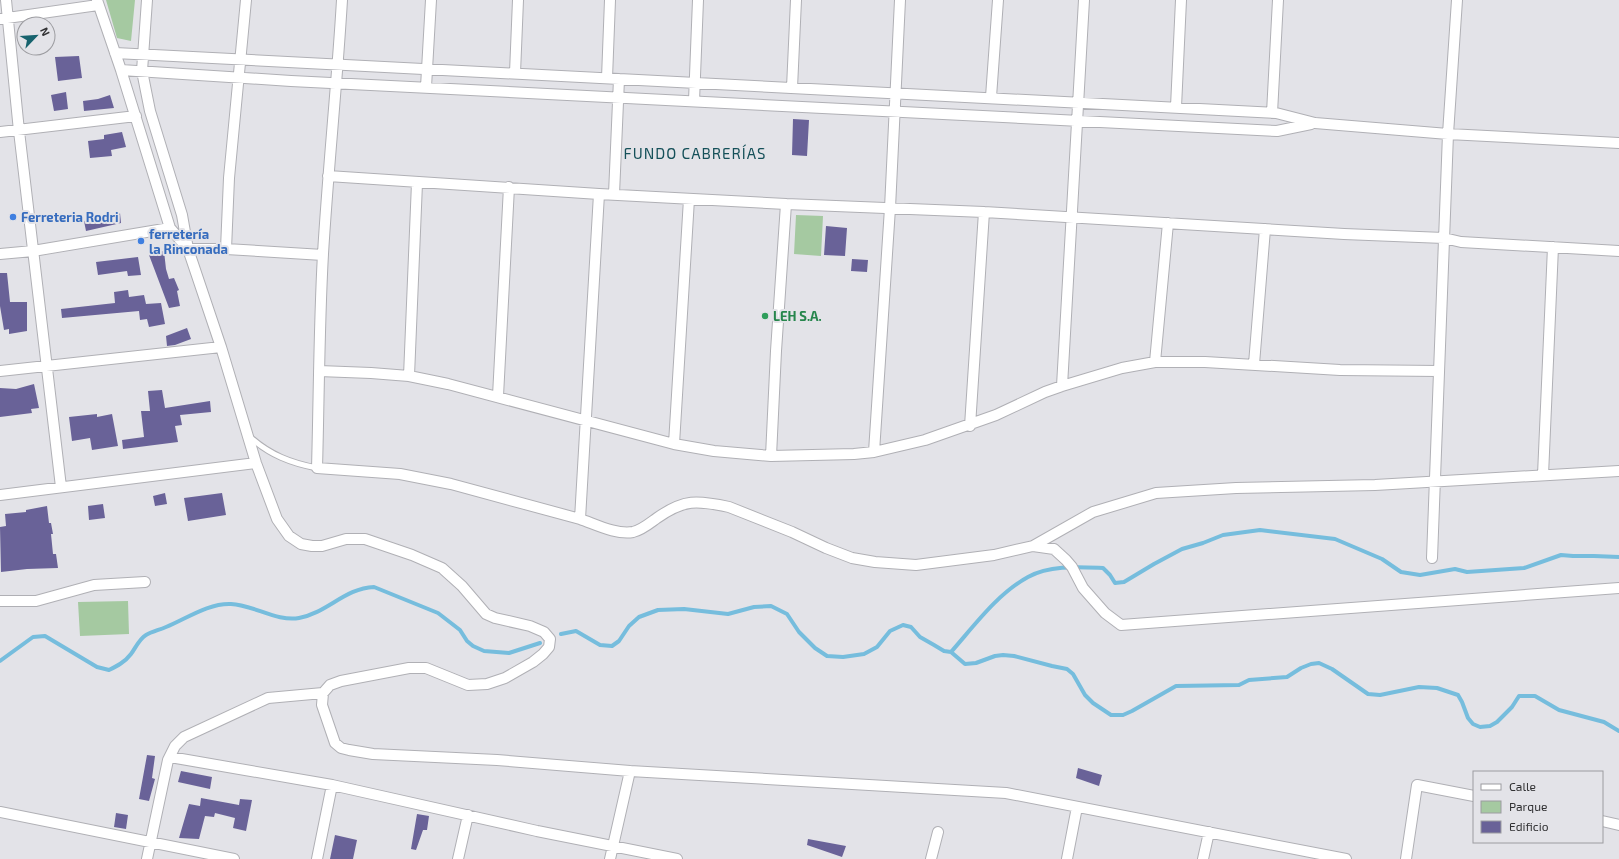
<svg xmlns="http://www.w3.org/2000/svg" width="1619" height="859" font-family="'Exo 2',sans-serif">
	<rect width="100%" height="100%" fill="#e3e3e8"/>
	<path fill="#a5c9a1" d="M106,0H135L131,41L117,38Z
		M796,215L823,216L821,256L794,254Z
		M128,601L129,634L80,636L78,602Z"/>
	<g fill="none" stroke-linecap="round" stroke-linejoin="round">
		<path stroke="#76bddd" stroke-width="4" d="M561,634L576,631L600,645L612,646L619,641L629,626L639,617L658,610L684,609L728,614L754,607L771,606L787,614L799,632L815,648L827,656L843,657L864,654L877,647L890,631L903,625L911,627L920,637L934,645L944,651L951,652L965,664L976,663L995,656L1003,655L1014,656L1052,666L1067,669L1073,674L1085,695L1093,703L1111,715H1123L1132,711L1176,686L1239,685L1249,680L1287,677L1301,668L1311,664L1319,663L1332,669L1368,694L1380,695L1419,687L1437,688L1458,695L1462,702L1468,718L1473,724L1480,727L1490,726L1497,722L1512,707L1519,696H1535L1559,710L1604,722L1619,731
			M951,652C974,626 997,594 1028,577C1050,565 1078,567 1103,568L1110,575L1115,583L1124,582L1154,564L1182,549L1203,543L1223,535L1260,530L1335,539L1382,559L1401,572L1420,575L1455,569L1467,572L1524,568L1561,555L1573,556H1594L1619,557
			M0,661L33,637L45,636L97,667L109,670C117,666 125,662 131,654C135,649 139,639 146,635C151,632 159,630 166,627C186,619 208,603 231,604C254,605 277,622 299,618C327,613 345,588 374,587L438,613L460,630L467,641L473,646L484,651L509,653L540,643"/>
	</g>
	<path fill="#696298" d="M79,56L82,78L58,81L55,57Z
		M66,92L68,109L54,111L51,95Z
		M110,95L114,108L84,111L83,101L98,99Z
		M793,119L809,120L807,156L792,155Z
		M122,132L126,147L111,150L112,156L90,158L88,141L104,139V135Z
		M120,213L121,223L86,231L84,221Z
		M826,226L847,228L845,256L824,255Z
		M164,251L166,269L169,279L174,278L179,290L177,291L180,306L169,308L149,255L154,254V252Z
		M138,257L141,275L128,276L127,271L98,275L96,262Z
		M852,259L868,260L867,272L851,271Z
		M0,273H7L10,302H27V331L9,334V329L4,330L0,306Z
		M128,290L129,297L144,295L146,304L161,303L165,324L149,327L147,319L140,320L139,311L62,318L61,309L115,303L114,292Z
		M187,328L191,339L175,345L167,346L166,336Z
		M34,384L39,408L31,409L32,413L0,417V388L16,389Z
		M162,390L165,408L210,401L211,412L180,415L182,425L175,426L178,442L123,449L122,440L144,437L141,411H150L148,391Z
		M97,414V417L112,414L118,446L92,450L90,438L72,441L69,417Z
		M165,493L167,504L155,506L153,496Z
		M222,493L226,515L188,521L184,498Z
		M103,504L105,518L89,520L88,506Z
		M47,506L49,523H51L53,534H51L53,554H56L58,568L27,569L1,572L0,527L6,526L5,514L26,512V510Z
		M147,755L155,756L152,778L155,779L149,801L139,799Z
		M1078,768L1102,775L1099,786L1076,778Z
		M181,771L212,777L210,789L178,782Z
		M201,798L239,805L240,799L252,800L246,831L233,828L235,818L215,813L214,817L205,816L199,839L179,838L189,804L200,806Z
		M116,813L128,815L126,829L114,827Z
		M417,814L429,816L427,830H423L416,850L411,849Z
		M335,835L357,840L353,859H330Z
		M808,839L846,846L842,857L807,845Z"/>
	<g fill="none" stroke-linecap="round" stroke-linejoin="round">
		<g stroke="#b0b0b5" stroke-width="7">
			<path id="lane" d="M250,437C270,455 291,463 317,468"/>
		</g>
		<g stroke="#b0b0b5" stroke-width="12">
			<path id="street" d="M6,0L19,131L61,487
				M97,0L121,70L170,228L188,249L221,347L256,463L277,519L289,536L301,544L312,546H322L346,539H365L412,555L442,568L462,586L486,614L495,618L530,626L544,632L550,639L549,647L543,654L533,662L505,678L487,684L468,685L426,668H409L341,681L330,685L323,693L322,705L335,743L341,748L349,750L373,754L497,760L630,771L1006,793L1346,859
				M147,0L142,71L150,111L182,215L188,249H226L323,255
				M342,0C337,85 328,169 323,254C319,325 319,397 317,468L400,474L451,484L580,519L599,194
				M0,19L98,5
				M115,53L1276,113L1315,123L1448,134L1619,143
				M121,70L291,81L1277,131L1311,124
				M515,73L518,0
				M607,78L610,0
				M426,87L431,0
				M792,88L796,0
				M991,97L998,0
				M694,101L698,0
				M1176,107L1181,0
				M1272,113L1278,0
				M0,132L136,116
				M328,176L599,194L786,204L984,212L1344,234L1444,238L1461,242L1619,251
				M614,194L619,79
				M226,249L229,178L246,0
				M0,254L33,251L170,228
				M1155,362L1168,223
				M1254,364L1265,229
				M0,371L221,347
				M319,371L371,373L409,376L448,384L674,444L714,451L771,456L854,454L874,452L925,440L996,415L1045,392L1062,386L1122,368L1155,362H1205L1340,370L1439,371
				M409,376L417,183
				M1062,386L1084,0
				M498,396L509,187
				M970,426L984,212
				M674,444L689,199
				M874,452L890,208L900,0
				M771,456L776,351L786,204
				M1543,475L1553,247
				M0,495L256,463
				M580,519C595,524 616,535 633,532C642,530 650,523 657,518C684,499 697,500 729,507L792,532L826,548L852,558L875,562L916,565L994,555L1033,546L1054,549L1066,560L1072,567L1083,588L1105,613L1121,625L1619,588
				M1033,546L1093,512L1156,493L1236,488L1375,485L1619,471
				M1432,558L1448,134L1457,0
				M0,601H36L94,585L145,582
				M170,757L332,785L537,831L677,859
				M0,812L234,859
				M1602,821L1619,825
				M147,859L168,760L175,746L184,737L268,698L323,693
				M317,859L332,785
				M458,859L468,815
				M610,859L630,771
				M931,859L938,832
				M1067,859L1077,807
				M1203,859L1209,832
				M1406,859L1417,785L1474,796"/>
		</g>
		<use href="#lane" stroke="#fff" stroke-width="5"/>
		<use href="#street" stroke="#fff" stroke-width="10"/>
	</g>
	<g fill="#3f7fe0" stroke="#e3e3e8" stroke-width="1.5">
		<circle cx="13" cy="217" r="4"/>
		<circle cx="141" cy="241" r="4"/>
	</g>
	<circle fill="#2e9e5b" stroke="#e3e3e8" stroke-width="1.5" cx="765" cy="316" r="4"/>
	<g text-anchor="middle" stroke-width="4" stroke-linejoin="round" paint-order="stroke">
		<g font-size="13" font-weight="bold" fill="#366cbe" stroke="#e3e3e8" text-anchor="start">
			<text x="21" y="222">Ferreteria Rodri</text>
			<text x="149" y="239">ferretería<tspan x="149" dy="15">la Rinconada</tspan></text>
		</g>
		<g font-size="13" font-weight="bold" fill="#27864d" stroke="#e3e3e8" text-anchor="start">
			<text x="773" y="321">LEH S.A.</text>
		</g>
		<g font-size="15" letter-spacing="1" fill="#155059" stroke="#e3e3e8">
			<text x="695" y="159">FUNDO CABRERÍAS</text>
		</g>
	</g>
	<rect x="1473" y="771" width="130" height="72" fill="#e3e3e8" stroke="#9c9ca0"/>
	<rect x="1481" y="784" width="20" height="6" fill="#ffffff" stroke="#9c9ca0"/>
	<text x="1509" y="791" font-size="12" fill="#323234">Calle</text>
	<rect x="1481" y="801" width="20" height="12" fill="#a5c9a1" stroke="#9c9ca0"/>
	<text x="1509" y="811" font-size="12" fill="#323234">Parque</text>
	<rect x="1481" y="821" width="20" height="12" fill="#696298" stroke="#9c9ca0"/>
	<text x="1509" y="831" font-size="12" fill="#323234">Edificio</text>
	<g transform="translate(36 36) rotate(65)"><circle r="19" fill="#e3e3e8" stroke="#9c9ca0"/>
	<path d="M0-3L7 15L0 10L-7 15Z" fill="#17636e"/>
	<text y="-6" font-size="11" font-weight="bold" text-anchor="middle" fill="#323234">N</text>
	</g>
</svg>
